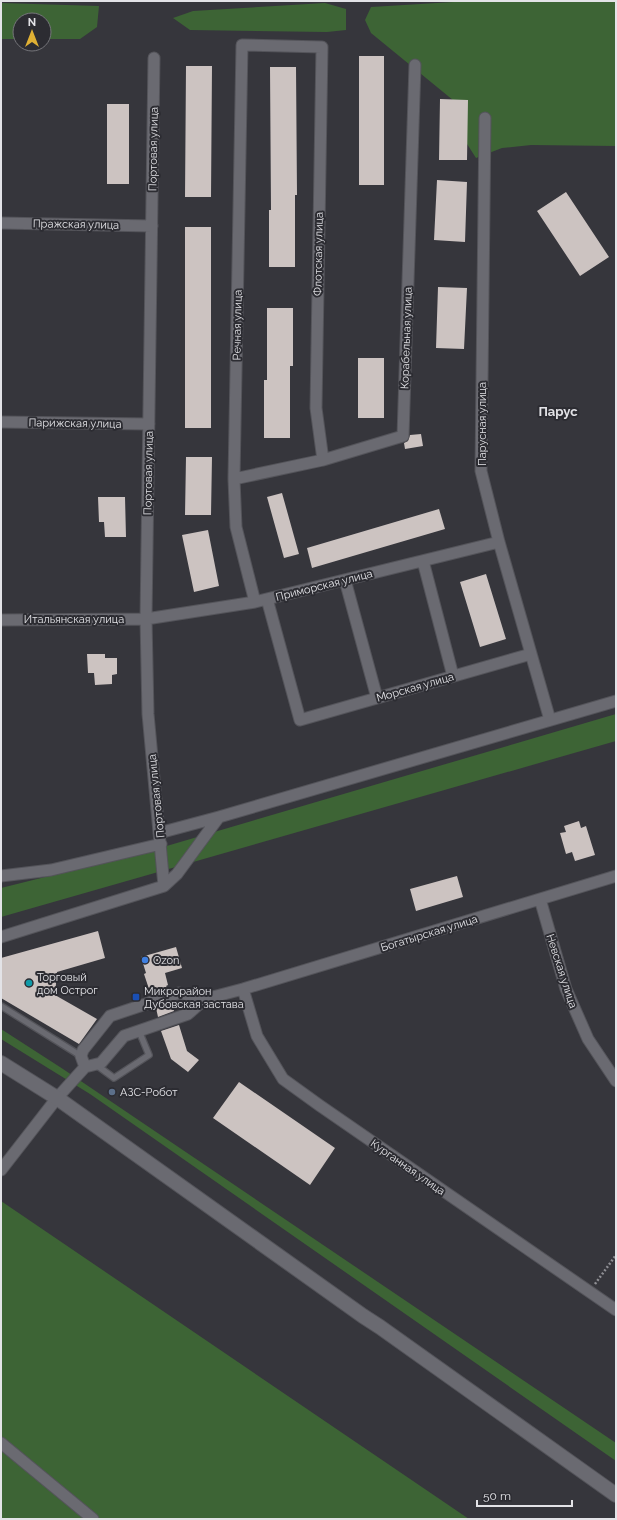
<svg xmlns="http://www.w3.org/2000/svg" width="617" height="1520" font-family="Raleway,sans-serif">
	<rect width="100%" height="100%" fill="#36363c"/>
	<path fill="#3d6435" d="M470,1H616V146L531,145L502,148L476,158L462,136L459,105L371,33L365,20L371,7Z
		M1,3L99,6L97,27L80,39H44V20H20V39H1Z
		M325,3L346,9V30L327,32L190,30L173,18L193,11Z
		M616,714V741L1,917V888L153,850Z
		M1,1029L63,1069L616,1443V1461L90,1094L1,1039Z
		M1,1201L469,1519H1Z"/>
	<path fill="#ccc3c1" d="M359,56H384V185H359Z
		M186,66H212L211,197H185Z
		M270,67H296L297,195H295V267H269V210H271Z
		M440,99L468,100L467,160H439Z
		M107,104H129V184H107Z
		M437,180L467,182L465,242L434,240Z
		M566,192L609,257L580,276L537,211Z
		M185,227H211V428H185Z
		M438,287L467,288L464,349L436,348Z
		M267,308H293V366H290V438H264V380H267Z
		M358,358H384V418H358Z
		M421,434L423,446L405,449L404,443L408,441L410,435Z
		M186,457H212L211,515H185Z
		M282,493L299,554L284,558L267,497Z
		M98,497H125L126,537H105L104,522H99Z
		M439,509L445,529L312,568L307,548Z
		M208,530L219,586L194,592L182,535Z
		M486,574L506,639L480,647L460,582Z
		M87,654H105V658H117V674L112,675V684L95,685L94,673H88Z
		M579,821L581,828L586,826L595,855L575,861L572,852L566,854L560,833L566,832L564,826Z
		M457,876L463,897L416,911L410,889Z
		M98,931L105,958L57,972L55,995L97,1019L79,1044L1,998V958Z
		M176,947L182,968L165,973L168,985L166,986L168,989L151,995L144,974L146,973L141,957Z
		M172,1003L174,1011L158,1017L156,1008Z
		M179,1025L187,1051L199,1060L188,1072L171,1059L161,1031Z
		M239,1082L335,1148L310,1185L213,1118Z"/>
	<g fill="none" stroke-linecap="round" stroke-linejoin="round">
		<g stroke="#54545a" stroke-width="8">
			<path id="service" d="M1,1006L81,1056
				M95,1064L114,1078L149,1055L139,1031"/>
		</g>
		<g stroke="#54545a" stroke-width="13">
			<path id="minor" d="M154,58L146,619L148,714L164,886
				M485,118L481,471L499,542L550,720
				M1,223L152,226
				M1,422L149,424
				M234,479L323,460L403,436L415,65
				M423,561L453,676
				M345,580L377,698
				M267,599L300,720L531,654
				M255,602L236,527L234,479L242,45L322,47L316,408L323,460
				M1,620L146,619L255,602L499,542
				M159,833L219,817
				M1,876L51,870L161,844
				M540,899L566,989L588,1039L616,1081
				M1,937L164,886L177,874L219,817L616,701
				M243,989L257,1036L283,1079L319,1105L616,1310
				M85,1067L81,1056L83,1050L110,1016L179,993L205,999
				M1,1170L57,1098L85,1067L101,1063L124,1036L188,1014L205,999L243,989L616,876
				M1,1443L93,1519"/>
		</g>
		<g stroke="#54545a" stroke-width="16">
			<path id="tertiary" d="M1,1063L57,1098L363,1316L380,1327L616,1495"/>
		</g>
		<path stroke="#8f8f94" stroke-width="2.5" stroke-dasharray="2 2" stroke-linecap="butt" d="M595,1284L616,1255"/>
		<use href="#service" stroke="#6a6a71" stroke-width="5.5"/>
		<use href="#minor" stroke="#6a6a71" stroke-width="11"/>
		<use href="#tertiary" stroke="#6a6a71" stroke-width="14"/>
	</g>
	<circle fill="#3f7fe0" stroke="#2c2c32" stroke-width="1.5" cx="145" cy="960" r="4"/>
	<circle fill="#0f9aa8" stroke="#2c2c32" stroke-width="1.5" cx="29" cy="983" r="4"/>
	<rect fill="#1a4fb4" stroke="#2c2c32" stroke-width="1.5" x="132" y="993" width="8" height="8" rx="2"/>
	<circle fill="#5c6f8a" stroke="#2c2c32" stroke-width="1.5" cx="112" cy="1092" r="4"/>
	<g text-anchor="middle" stroke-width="4" stroke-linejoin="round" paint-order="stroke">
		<g font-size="11" fill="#e3e3e7" stroke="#2c2c32">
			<text transform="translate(153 149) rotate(-89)" y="4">Портовая улица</text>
			<text transform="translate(76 224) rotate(1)" y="4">Пражская улица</text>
			<text transform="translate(318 254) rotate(-89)" y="4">Флотская улица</text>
			<text transform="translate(237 325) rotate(-89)" y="4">Речная улица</text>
			<text transform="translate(406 338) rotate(-88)" y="4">Корабельная улица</text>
			<text transform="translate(75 423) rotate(1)" y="4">Парижская улица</text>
			<text transform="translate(482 424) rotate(-90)" y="4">Парусная улица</text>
			<text transform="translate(148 473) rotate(-89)" y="4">Портовая улица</text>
			<text transform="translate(324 585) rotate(-14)" y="4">Приморская улица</text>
			<text x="74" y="623">Итальянская улица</text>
			<text transform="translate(415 687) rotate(-16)" y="4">Морская улица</text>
			<text transform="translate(156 796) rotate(-96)" y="4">Портовая улица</text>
			<text transform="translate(429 933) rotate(-17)" y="4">Богатырская улица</text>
			<text transform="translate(562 971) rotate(72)" y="4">Невская улица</text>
			<text transform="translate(408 1167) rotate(35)" y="4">Курганная улица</text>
		</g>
		<g font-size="11" fill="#e3e3e7" stroke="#2c2c32" text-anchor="start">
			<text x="153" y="964">Ozon</text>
			<text x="37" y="981">Торговый<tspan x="37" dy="13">дом Острог</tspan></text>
			<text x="144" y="995">Микрорайон<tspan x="144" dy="13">Дубовская застава</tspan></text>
			<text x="120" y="1096">АЗС-Робот</text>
		</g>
		<g font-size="13" font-weight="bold" fill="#e3e3e7" stroke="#2c2c32">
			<text x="558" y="416">Парус</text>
		</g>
	</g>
	<rect width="617" height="1520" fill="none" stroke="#e3e3e7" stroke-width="4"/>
	<g transform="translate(32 32)"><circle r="19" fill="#2c2c32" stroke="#75757a"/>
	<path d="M0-3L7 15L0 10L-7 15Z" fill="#dfb034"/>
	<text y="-6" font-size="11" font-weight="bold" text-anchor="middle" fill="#e3e3e7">N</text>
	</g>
	<path d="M477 1500v6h95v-6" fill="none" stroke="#e3e3e7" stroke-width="2"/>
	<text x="483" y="1500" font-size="12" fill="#e3e3e7" stroke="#2c2c32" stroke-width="3" paint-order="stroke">50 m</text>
</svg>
